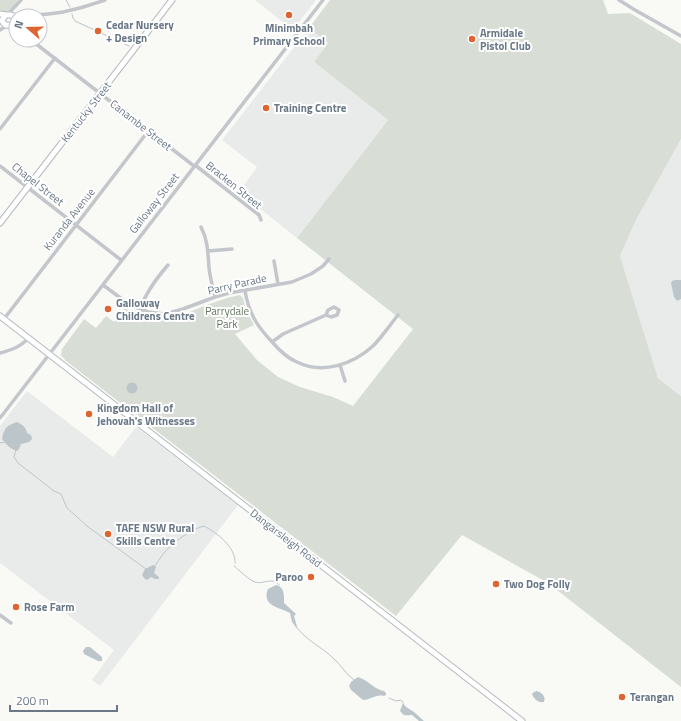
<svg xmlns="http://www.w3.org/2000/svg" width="681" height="721" font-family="'Titillium Web',sans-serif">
	<rect width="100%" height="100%" fill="#f9f9f6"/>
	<path fill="#e9ebea" d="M255,0H316L293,30Z
		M309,28L328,43L314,62L388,120L297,238L239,192L257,167L222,140Z
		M681,139V396L658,378L620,256L636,220Z
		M27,391L113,457L136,427L238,505L100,686L92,680L114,650L0,563V426Z"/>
	<path fill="#d8ded6" d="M0,0H18L8,13H4L0,10Z
		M330,0H603L608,14L630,13L681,44V139L636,220L620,256L658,378L681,396V687L548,583L462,535L396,616L66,361L61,355L62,349L84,319L96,328L106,316L114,322L125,308L144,318H175L204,306L227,298L240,295L243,298L246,310L254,325L235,334L257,360L278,377L300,387L333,397L353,406L413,329L297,238L388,120L314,62L328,43L309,28Z"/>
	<path fill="#bcc5ca" d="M675,280H681V299L677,301L674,297L671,283L672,281Z
		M126.5 388a5.5 5.5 0 1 1 11 0a5.5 5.5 0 1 1-11 0Z
		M17,422C23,425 26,427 27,433L31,435L32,439L29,442L21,444L19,449L17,451C10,449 6,444 2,439C4,428 7,425 17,422Z
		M153,565L156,567L154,573L159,577V579H155L151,577L147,580L145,579L142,575L145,569Z
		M276,585C285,587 284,596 284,603L296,614L294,616L298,630L292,622L290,613C280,607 261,606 268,589Z
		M86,647H90L102,657V661H98L84,654L83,651Z
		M358,677C368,680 375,690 384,691L386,693V695L384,696C375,694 371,700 363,700L351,690L349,686L351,682Z
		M537,691C542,693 546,696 544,702C538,703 534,699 532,694L534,692Z
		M403,703L406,707L414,712L424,721H419L412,715C405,715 405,717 400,711Z"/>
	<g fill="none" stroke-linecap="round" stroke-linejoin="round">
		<path stroke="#bcc5ca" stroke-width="1" d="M66,0L70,7
			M72,14L73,18L75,21L129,46
			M0,442L1,443L5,442
			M16,449L14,457L18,463L54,491L61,494L67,508L87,526L146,569
			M234,566C238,569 250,581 255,582C262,585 274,576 279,585
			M154,567C157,563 160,558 163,554C172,543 191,529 204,526C217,533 236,547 235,563
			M298,629C308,641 321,647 332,657C341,664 345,674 354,680
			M389,698L396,701L401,700L403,702V703"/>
		<g stroke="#b5babf" stroke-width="7">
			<path id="secondary" d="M0,14L6,15H10L14,16L16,19
				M6,15L2,20C4,27 10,26 15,23L16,20
				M0,223L172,0
				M0,316L522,721"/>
		</g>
		<path stroke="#c3c6ca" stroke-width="3.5" d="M619,0L635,10L681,36
			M7,15L21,0
			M14,16C30,15 47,15 63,12C77,9 91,5 105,0
			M10,26L16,30
			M0,30L6,26
			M31,40L194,166
			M0,129L55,58
			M195,165L259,215L261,220
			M0,166L121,260
			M201,227C208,240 208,254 209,268C210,278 213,287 215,297
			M208,251L232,249
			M274,261L278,284
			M103,285L130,305L148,312L165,314L183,309L215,297L229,293L292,282L311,274L323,266L329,259
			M245,291C249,314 257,326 273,343C280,351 287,358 297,362C323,375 353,364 373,346C382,337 390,325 398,315
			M140,309C146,292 156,279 168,265
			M4,319L149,130
			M272,342L283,334L326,315L328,310L334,307L339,310L337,315L331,317L326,315
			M0,353C11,350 21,347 28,338
			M340,365L345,381
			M0,418L323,0
			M0,615L11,623"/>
		<use href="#secondary" stroke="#fff" stroke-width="5"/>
	</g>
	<g fill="#de6431" stroke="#fff" stroke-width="1.5">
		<circle cx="289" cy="15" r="4"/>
		<circle cx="98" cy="31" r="4"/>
		<circle cx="472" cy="39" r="4"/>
		<circle cx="266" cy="108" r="4"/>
		<circle cx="108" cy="309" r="4"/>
		<circle cx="89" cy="414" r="4"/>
		<circle cx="108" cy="534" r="4"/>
		<circle cx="311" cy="577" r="4"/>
		<circle cx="496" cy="584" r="4"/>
		<circle cx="16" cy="607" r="4"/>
		<circle cx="622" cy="697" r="4"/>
	</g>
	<g text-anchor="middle" stroke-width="4" stroke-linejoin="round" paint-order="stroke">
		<g font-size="11" font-weight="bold" fill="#697786" stroke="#fff" text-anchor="start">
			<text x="106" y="29">Cedar Nursery<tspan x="106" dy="13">+ Design</tspan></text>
			<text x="289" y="32" text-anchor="middle">Minimbah<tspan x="289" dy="13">Primary School</tspan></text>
			<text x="480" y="37">Armidale<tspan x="480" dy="13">Pistol Club</tspan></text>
			<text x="274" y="112">Training Centre</text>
			<text x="116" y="307">Galloway<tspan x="116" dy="13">Childrens Centre</tspan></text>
			<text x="97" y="412">Kingdom Hall of<tspan x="97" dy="13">Jehovah's Witnesses</tspan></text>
			<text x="116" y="532">TAFE NSW Rural<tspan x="116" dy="13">Skills Centre</tspan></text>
			<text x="303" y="581" text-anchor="end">Paroo</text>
			<text x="504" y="588">Two Dog Folly</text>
			<text x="24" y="611">Rose Farm</text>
			<text x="630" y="701">Terangan</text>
		</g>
		<g font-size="11" fill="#697786" stroke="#fff">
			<text transform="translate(86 112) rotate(-52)" y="4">Kentucky Street</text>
			<text transform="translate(141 125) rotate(38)" y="4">Canambe Street</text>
			<text transform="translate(38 184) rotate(38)" y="4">Chapel Street</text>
			<text transform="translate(234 185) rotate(39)" y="4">Bracken Street</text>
			<text transform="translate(154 203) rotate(-52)" y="4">Galloway Street</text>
			<text transform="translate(69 219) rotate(-52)" y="4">Kuranda Avenue</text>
			<text transform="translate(237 284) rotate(-13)" y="4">Parry Parade</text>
			<text transform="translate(286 538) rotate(38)" y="4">Dangarsleigh Road</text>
		</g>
		<g font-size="11" fill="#667963" stroke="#fff">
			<text x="227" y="315">Parrydale<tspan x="227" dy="13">Park</tspan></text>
		</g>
	</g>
	<g transform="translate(28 28) rotate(290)"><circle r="19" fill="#ffffff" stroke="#c3c9cf"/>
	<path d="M0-3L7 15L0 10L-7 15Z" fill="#de6431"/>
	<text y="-6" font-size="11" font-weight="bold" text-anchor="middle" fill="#697786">N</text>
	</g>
	<path d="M10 705v6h107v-6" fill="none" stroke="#697786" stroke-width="2"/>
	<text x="16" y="705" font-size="12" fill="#697786" stroke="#ffffff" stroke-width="3" paint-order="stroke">200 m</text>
</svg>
